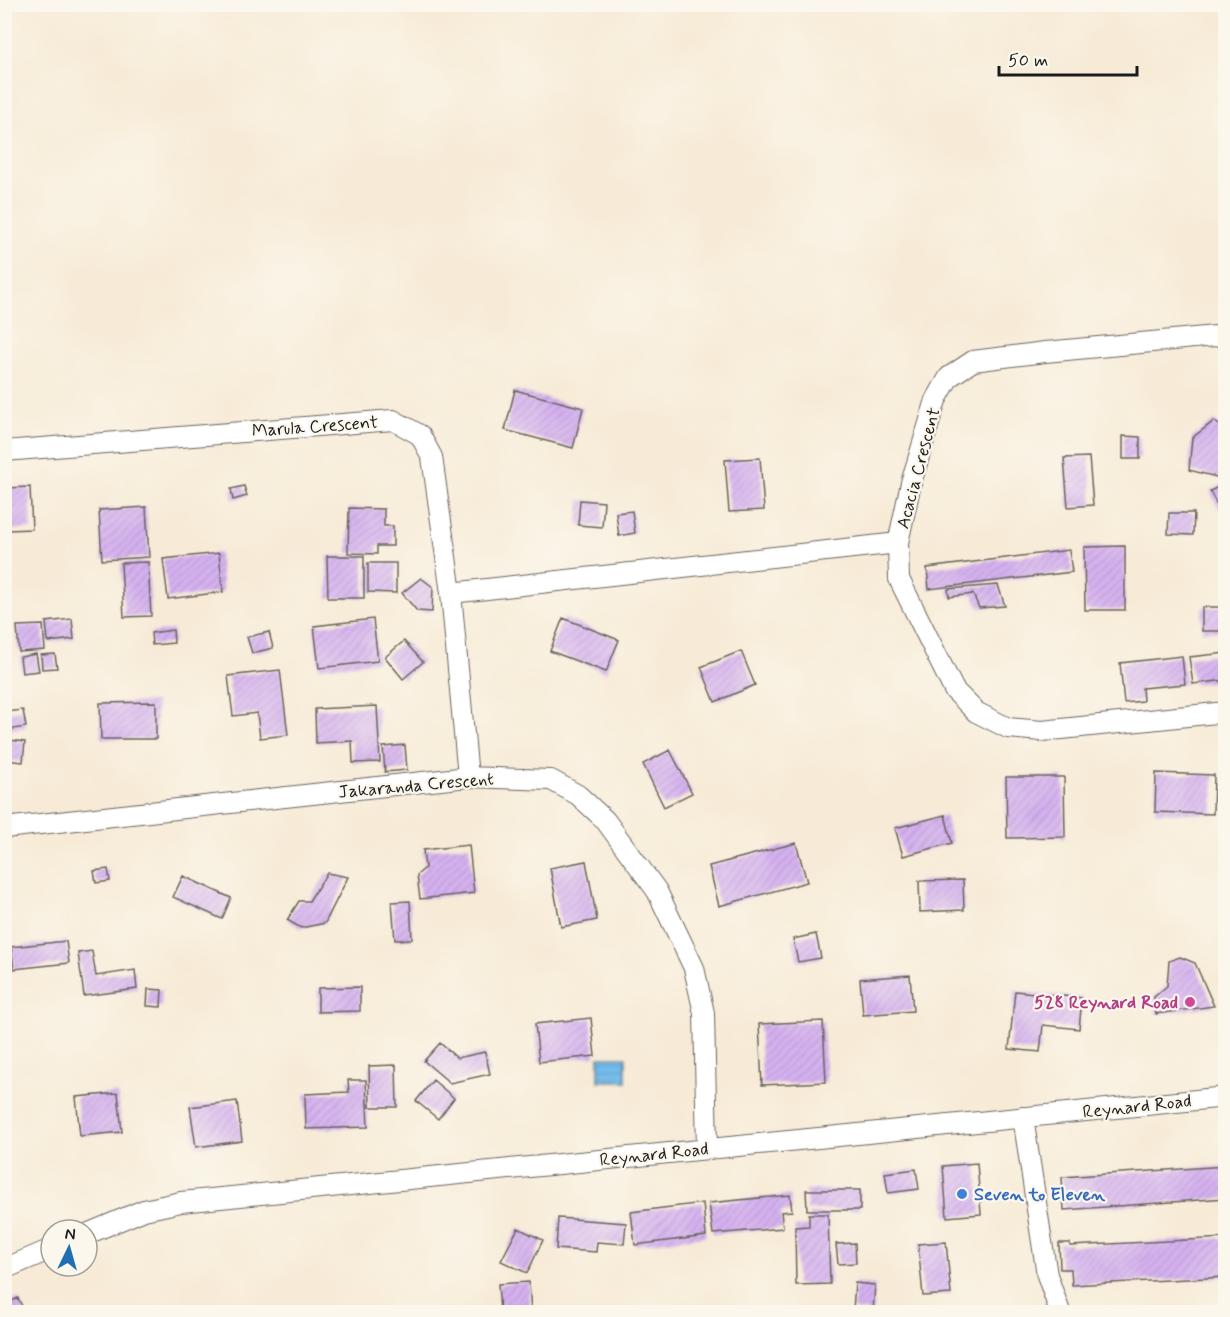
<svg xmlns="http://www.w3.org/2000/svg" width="1230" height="1317" font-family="Mynerve,sans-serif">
	<defs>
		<pattern id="water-rules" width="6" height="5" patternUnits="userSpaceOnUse" patternTransform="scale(1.5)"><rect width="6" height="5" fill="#74bdec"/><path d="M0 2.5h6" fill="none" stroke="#64a2ca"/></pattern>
		<pattern id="building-hatch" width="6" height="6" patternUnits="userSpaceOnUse" patternTransform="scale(1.5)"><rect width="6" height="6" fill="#d6b2f0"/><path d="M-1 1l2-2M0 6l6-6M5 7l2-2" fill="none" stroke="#b798cd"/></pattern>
	</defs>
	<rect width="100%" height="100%" fill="#fbf7ec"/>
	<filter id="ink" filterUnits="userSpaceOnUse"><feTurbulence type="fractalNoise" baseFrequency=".0167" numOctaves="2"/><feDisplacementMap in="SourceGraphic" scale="12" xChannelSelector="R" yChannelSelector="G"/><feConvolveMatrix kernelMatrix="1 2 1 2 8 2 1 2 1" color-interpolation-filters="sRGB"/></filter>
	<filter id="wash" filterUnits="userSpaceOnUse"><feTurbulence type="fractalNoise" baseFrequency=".008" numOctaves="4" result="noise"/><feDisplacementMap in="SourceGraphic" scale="24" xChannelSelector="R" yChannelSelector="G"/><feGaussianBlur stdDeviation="1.35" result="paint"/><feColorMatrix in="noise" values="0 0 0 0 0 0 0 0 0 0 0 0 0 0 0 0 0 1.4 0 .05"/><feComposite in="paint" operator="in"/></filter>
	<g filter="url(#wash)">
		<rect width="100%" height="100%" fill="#f7ebd7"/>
		<path fill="url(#water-rules)" stroke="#486c84" stroke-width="1.5" d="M599,1057H626V1081H599Z"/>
		<g id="blocks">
			<path fill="url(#building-hatch)" d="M515,390L583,408L573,448L505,430Z
				M1214,421L1226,430V471L1220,478L1189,470L1192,438Z
				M1123,436L1140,437V459H1123Z
				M1089,457L1093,505L1068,507L1064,458Z
				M760,458L764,510L729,512L725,460Z
				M1226,483V506L1219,509L1210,491Z
				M244,486L247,496L233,500L231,489Z
				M30,487L32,529L8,530L5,488Z
				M580,500L604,502L602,527L578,525Z
				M146,507L149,557L102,560L99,510Z
				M349,508L384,509V526H393V546H377V554L348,553Z
				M632,511L635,533L619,536L616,513Z
				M1169,513H1194L1193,535L1168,534Z
				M1125,546V610H1085L1084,547Z
				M1069,550L1072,572L929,589L927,568Z
				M219,553L223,592L168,599L163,559Z
				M327,556H364V598H328Z
				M148,562L151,616L124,617L121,563Z
				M368,563H396V593L368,592Z
				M421,578L433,587L432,612L417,611L402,593Z
				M998,585L1005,606L979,608L973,594L949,597L948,589Z
				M1202,607H1226V631H1202Z
				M563,618L619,640L606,672L550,651Z
				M72,619L74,639L48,642L46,622Z
				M373,619L378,661L319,668L314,626Z
				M43,625L45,650L19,652L17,626Z
				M173,630L174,643L152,645L151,633Z
				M269,632L273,648L252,653L247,637Z
				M404,641L423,662L403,679L385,657Z
				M741,651L755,685L715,702L701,667Z
				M1226,653V680L1193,684L1189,657Z
				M36,654L39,671L22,673L20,657Z
				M55,654L57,668L42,669L41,655Z
				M1182,656L1185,684L1142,688L1143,701L1124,703L1120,663Z
				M280,670L288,735L260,738L257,713L233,716L228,676Z
				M156,702V739H101L100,703Z
				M377,706L380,762L353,763L352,741L316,743L315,709Z
				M23,710L26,727L8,730L5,712Z
				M9,740L25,742L23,762L6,760Z
				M405,745L407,770L385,772L383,747Z
				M670,750L692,793L664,807L643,764Z
				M1156,773L1214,775L1213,814L1155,812Z
				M1006,777H1064L1065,837L1007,838Z
				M945,815L952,843L903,856L895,828Z
				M796,843L807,882L719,906L709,866Z
				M469,845L474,893L420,899L417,875L425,868L423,850Z
				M586,861L597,920L561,927L550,868Z
				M108,869L110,881L96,883L94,871Z
				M327,873L348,877L325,923L301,928L287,920L299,901H309Z
				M183,876L231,898L222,919L173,897Z
				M963,880L964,910L920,912L919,881Z
				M410,901L412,939L395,940L392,902Z
				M816,934L821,958L798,962L793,939Z
				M66,941L69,963L14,969L11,947Z
				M92,951L96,976L135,970L137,989L84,996L78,953Z
				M1180,957L1195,963L1214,1006L1156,1014L1154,997L1167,986L1169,961Z
				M910,975L913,1011L863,1015L860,979Z
				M360,987V1011L318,1012V988Z
				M148,989L162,990L161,1007L147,1006Z
				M1015,991L1082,998L1079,1029L1043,1025L1040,1052L1009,1049Z
				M591,1018L595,1056L539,1062L535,1024Z
				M823,1021L826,1082L762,1085L759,1024Z
				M440,1043L457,1058L485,1052L490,1074L450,1083L424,1061Z
				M396,1065L397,1107H370L369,1066Z
				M348,1080H366L368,1127L306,1129L305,1094L349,1092Z
				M433,1080L454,1098L438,1119L416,1101Z
				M118,1093L122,1132L80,1136L76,1097Z
				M237,1101L242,1141L196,1147L190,1107Z
				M977,1163L981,1214L947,1217L943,1166Z
				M1226,1166V1198L1064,1210L1062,1177Z
				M916,1169L919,1189L888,1193L885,1173Z
				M806,1190H860V1210H807Z
				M790,1195L792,1211L781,1212L783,1228L713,1234L709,1203Z
				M703,1203L706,1236L635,1245L631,1212Z
				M809,1214H828L830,1284L796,1285L795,1227L809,1226Z
				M558,1218L626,1223L624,1244L597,1242L596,1252L556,1249Z
				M518,1228L543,1240L527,1273L501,1261Z
				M1226,1238V1277L1072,1285L1071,1269H1060L1059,1243H1070V1246Z
				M946,1242L951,1294L923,1296L918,1244Z
				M855,1243L856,1263L838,1264L836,1244Z
				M529,1282L531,1312H500L498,1284Z
				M855,1283L875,1285L873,1312L853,1310Z
				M18,1298L25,1312H4V1305Z"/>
		</g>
	</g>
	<g filter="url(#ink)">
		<use href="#blocks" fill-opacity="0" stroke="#69645d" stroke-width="1.5"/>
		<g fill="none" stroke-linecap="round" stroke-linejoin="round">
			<g stroke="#69645d" stroke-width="22">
				<path id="minor" d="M1226,335L1045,352L973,361L949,377L936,400L911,483L898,543L899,579L954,690L976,712L1008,728L1042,731L1226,712
					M4,451L393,420L420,435L432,457L451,593L468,777
					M451,593L898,543
					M4,828L468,777L551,780L578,795L605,820L657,891L694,968L704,1013L707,1149
					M1023,1117L1047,1275L1060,1312
					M87,1234L144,1210L181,1202L1226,1097
					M4,1269L51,1249"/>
			</g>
			<use href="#minor" stroke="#fff" stroke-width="20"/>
		</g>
	</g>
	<circle fill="#d1479c" stroke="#fbf7ec" stroke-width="2" cx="1190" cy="1002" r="6"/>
	<circle fill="#3f7fe0" stroke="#fbf7ec" stroke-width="2" cx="962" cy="1194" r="6"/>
	<g text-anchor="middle" stroke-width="4.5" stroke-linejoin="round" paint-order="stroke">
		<g font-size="18" fill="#1c1c1c" stroke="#fbf7ec">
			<text transform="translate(315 426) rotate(-4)" y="6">Marula Crescent</text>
			<text transform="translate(918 468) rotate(-75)" y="6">Acacia Crescent</text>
			<text transform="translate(416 785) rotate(-5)" y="6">Jakaranda Crescent</text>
			<text transform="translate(1137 1106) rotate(-6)" y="6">Reynard Road</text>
			<text transform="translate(654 1154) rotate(-6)" y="6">Reynard Road</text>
		</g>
		<g font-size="18" font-weight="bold" fill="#b23c85" stroke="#fbf7ec" text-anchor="end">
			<text x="1178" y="1008">528 Reynard Road</text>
		</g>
		<g font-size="18" font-weight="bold" fill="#366cbe" stroke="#fbf7ec" text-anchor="start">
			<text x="974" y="1200">Seven to Eleven</text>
		</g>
	</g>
	<rect width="1230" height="1317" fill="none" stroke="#fbf7ec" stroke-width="24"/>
	<g transform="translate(69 1248) rotate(5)"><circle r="28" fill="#fbf7ec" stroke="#a29f99" stroke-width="1.5"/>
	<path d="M0-4.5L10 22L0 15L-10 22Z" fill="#1f6fb2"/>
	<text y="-9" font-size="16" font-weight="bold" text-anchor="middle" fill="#1c1c1c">N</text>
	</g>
	<path d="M999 66v9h138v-9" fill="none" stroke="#1c1c1c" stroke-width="3"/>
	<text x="1008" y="66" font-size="18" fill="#1c1c1c" stroke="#fbf7ec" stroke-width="4.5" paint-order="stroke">50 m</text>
</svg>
